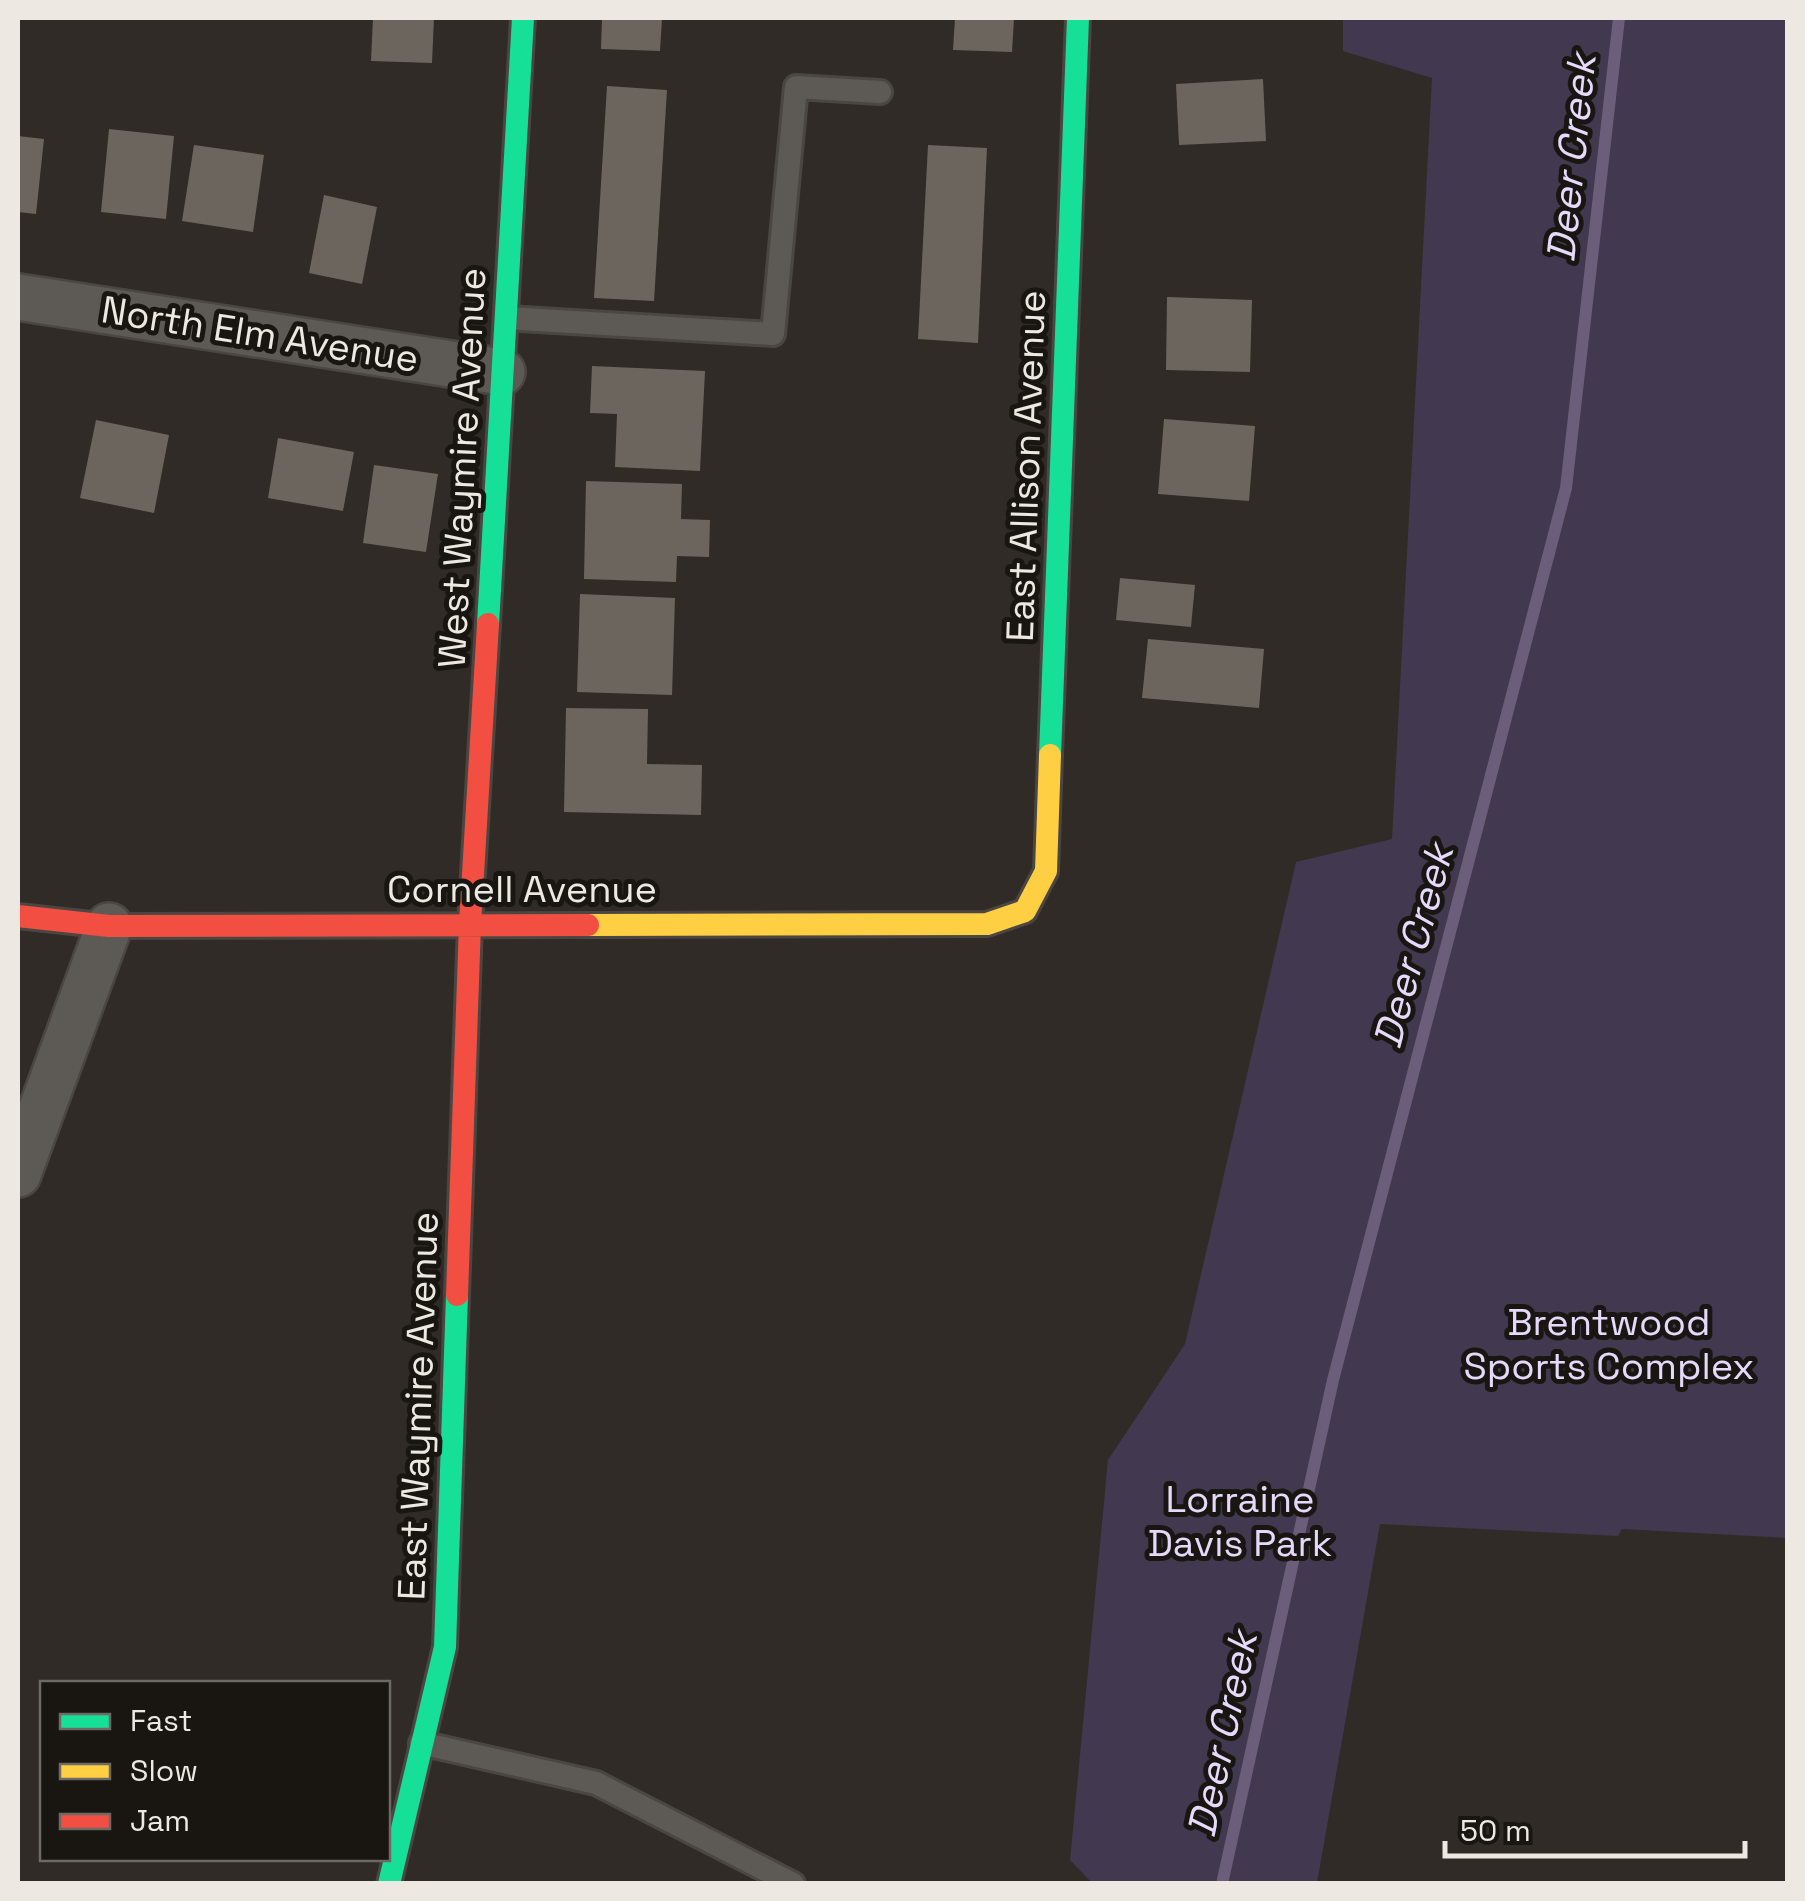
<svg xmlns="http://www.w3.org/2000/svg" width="1805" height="1901" font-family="'Space Grotesk',sans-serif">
	<rect width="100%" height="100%" fill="#302b26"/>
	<path fill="#42384f" d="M1343,18H1787V1538L1622,1529L1618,1536L1380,1524L1317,1883H1092L1070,1860L1108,1460L1185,1344L1296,862L1392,839L1432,78L1343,51Z"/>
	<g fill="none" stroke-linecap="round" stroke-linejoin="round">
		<path stroke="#6a5e7b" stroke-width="12" d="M1222,1884L1333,1380L1566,488L1619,18"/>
	</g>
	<path fill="#6c655e" d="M373,18H434L432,63L371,61Z
		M602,18H662L660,51L601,49Z
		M955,18H1014L1012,52L953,50Z
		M1263,79L1266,141L1179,145L1176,84Z
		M607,86L667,90L654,301L594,298Z
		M109,129L174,136L166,219L101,212Z
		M18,136L44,139L36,214L18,212Z
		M194,145L264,155L253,232L182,221Z
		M928,145L987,148L978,343L918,339Z
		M324,195L377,207L362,284L309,273Z
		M1167,297L1252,300L1250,372L1166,370Z
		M592,366L705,371L700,471L615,467L617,414L590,413Z
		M1164,419L1255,426L1249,501L1158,494Z
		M96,420L169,435L154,513L80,498Z
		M278,438L354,452L343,511L268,498Z
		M374,465L438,474L426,552L363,543Z
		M586,481L682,484L681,519L710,520L709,557L677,556L676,582L584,579Z
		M1120,578L1195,585L1191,627L1116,620Z
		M580,594L675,598L672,695L577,692Z
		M1148,639L1264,649L1259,708L1142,698Z
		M566,708L648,709L647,764L702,765L701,815L564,812Z"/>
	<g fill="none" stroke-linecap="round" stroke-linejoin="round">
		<g stroke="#4b4642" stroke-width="28">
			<path id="lane" d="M506,318L773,334L796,87L880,92
				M421,1743L596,1783L793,1884"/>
		</g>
		<g stroke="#4b4642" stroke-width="50">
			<path id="street" d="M18,297L502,372
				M18,1174L109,926"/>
		</g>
		<g stroke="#4b4642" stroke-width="28">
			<path id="fast" d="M488,624L523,18
				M1050,755L1078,18
				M389,1884L445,1647L457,1295"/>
		</g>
		<g stroke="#4b4642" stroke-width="28">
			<path id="slow" d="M588,925L987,924L1025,911L1046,871L1050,755"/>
		</g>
		<g stroke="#4b4642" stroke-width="28">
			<path id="jam" d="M18,916L109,926L588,925
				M457,1295L470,924L488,624"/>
		</g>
		<use href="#lane" stroke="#5d5a56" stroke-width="22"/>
		<use href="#street" stroke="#5d5a56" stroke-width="45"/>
		<use href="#fast" stroke="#16e098" stroke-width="22"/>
		<use href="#slow" stroke="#ffcf43" stroke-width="22"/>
		<use href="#jam" stroke="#f24e42" stroke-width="22"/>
	</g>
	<g text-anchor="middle" stroke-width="10" stroke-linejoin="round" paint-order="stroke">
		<g font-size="38" fill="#eee8e2" stroke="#191511">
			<text transform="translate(260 334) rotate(9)" y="13">North Elm Avenue</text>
			<text transform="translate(1026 466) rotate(-88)" y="13">East Allison Avenue</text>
			<text transform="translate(462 468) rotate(-87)" y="13">West Waymire Avenue</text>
			<text x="522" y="902">Cornell Avenue</text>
			<text transform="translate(418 1406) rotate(-88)" y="13">East Waymire Avenue</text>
		</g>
		<g font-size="38" fill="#e5d8fa" stroke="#191511">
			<text x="1609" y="1335">Brentwood<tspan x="1609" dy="44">Sports Complex</tspan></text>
			<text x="1240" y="1512">Lorraine<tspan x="1240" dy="44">Davis Park</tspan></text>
		</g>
		<g font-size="40" font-style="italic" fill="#e6d9fb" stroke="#191511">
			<text transform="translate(1571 158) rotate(-84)" y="14">Deer Creek</text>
			<text transform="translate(1413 946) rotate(-75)" y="14">Deer Creek</text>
			<text transform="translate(1222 1734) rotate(-78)" y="14">Deer Creek</text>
		</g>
	</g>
	<rect width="1805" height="1901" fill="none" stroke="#eee8e2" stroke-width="40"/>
	<rect x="40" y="1681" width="350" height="180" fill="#191511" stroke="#6e6965" stroke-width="2.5"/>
	<rect x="60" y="1714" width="50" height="15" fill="#16e098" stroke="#6e6965" stroke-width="2.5"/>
	<text x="130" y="1731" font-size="30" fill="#eee8e2">Fast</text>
	<rect x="60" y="1764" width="50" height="15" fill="#ffcf43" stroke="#6e6965" stroke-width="2.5"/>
	<text x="130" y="1781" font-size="30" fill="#eee8e2">Slow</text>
	<rect x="60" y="1814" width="50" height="15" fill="#f24e42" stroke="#6e6965" stroke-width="2.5"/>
	<text x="130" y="1831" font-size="30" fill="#eee8e2">Jam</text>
	<path d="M1445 1841v15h300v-15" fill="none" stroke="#eee8e2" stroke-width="5"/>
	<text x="1460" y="1841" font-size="30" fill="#eee8e2" stroke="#191511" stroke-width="8" paint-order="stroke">50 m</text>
</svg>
